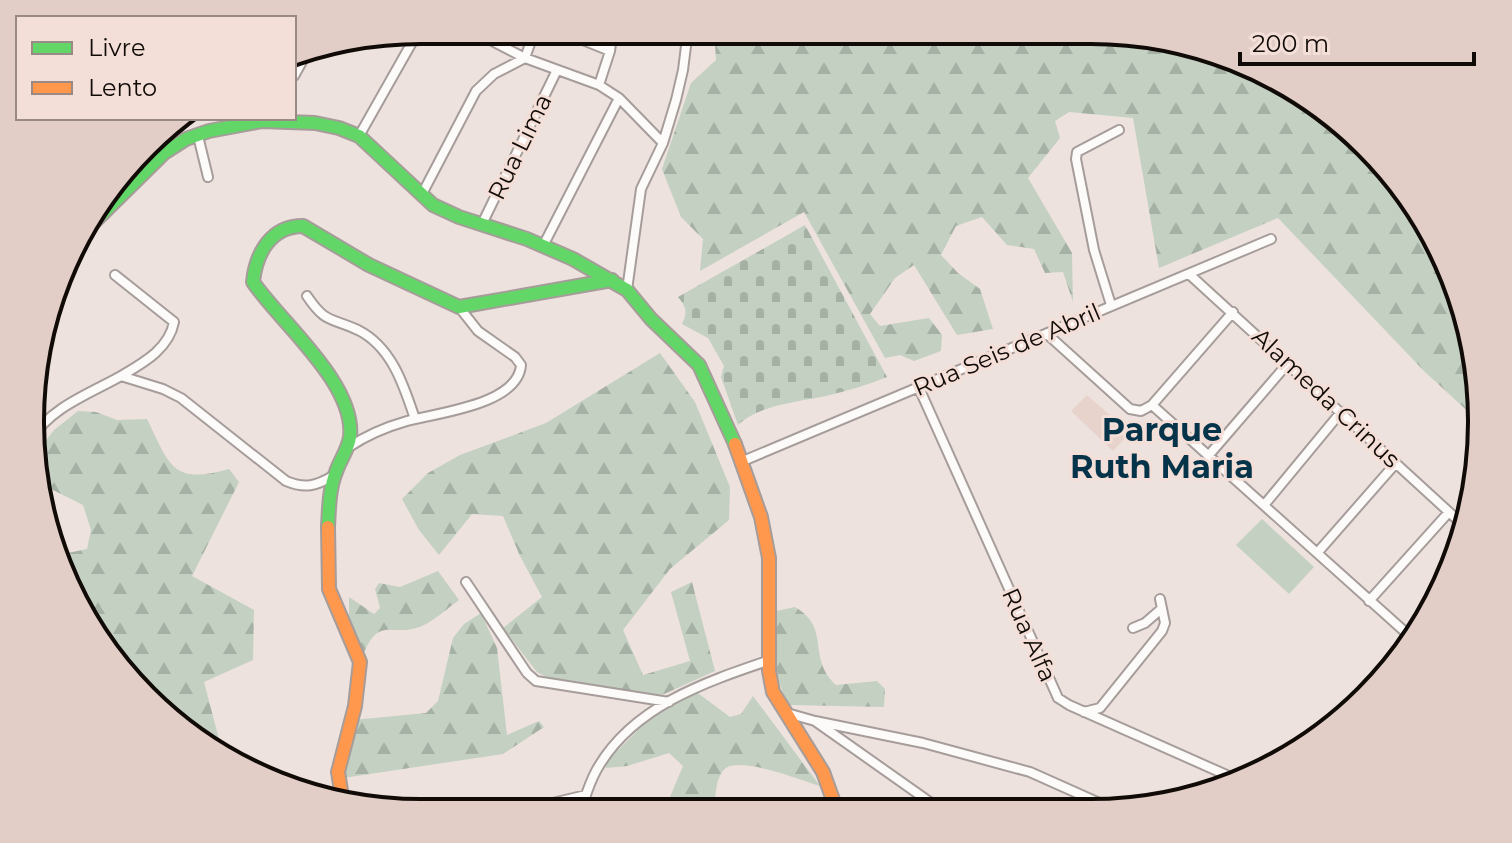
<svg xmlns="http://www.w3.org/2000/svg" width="1512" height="843" font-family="Montserrat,sans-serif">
	<defs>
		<pattern id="forest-firs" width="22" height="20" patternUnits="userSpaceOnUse" patternTransform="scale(2)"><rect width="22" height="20" fill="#c3d0c2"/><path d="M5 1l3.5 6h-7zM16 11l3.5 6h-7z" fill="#a6b1a5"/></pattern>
		<pattern id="cemetery-stones" width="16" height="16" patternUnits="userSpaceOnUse" patternTransform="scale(2)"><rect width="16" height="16" fill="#c3d0c2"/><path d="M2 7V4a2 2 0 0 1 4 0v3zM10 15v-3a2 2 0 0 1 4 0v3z" fill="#a6b1a5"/></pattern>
	</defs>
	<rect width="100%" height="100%" fill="#eee2de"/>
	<path fill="#e7d3cc" d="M1087,395L1130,433L1113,451L1071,411Z"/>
	<path fill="#c3d0c2" d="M1262,519L1314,567L1289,594L1236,545Z"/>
	<path fill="url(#forest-firs)" d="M714,30L1116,31L1216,51L1287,83L1401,184L1469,321L1475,418L1424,371L1278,218L1159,268L1133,118L1069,112L1055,121L1060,138L1028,178L1072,253L1073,302L1063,272L1045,273L1034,249L1007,245L982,217L956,226L941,255L958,273L980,289L993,329L957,335L914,265L895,278L870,314L880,326L929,318L942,335L941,351L914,361L900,355L885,358L804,212L700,271L703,239L681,217L662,169L691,83L716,60Z
		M660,353L695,402L730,487L729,520L670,569L623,630L643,675L690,661L671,592L692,582L715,671L662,695L554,681L537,672L503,628L542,597L520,556L503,516L472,514L439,555L419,530L402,499L428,473L460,455L546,423Z
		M78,411L96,412L117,420L147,419C170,466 172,485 229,469L239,482L192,576L254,610L253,660L204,682L220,743L213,750L127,679L60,571L55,551L68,553L87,549L91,530L83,505L49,488L40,486L33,457L54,430Z
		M438,571L459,600C448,608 435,620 422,626C390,639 379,612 361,660L349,627V597L374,614L380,608L375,589L379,583L400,587Z
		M795,607C832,629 806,657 836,685L877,681L885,689L884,707L790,705C771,679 776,642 776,611Z
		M481,613L497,648L507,735L539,721L544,727L503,754L343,778L353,720L426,713L438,701L453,638L464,624Z
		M695,691L730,717L741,714L753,696L820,786C801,780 742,757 726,768C715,776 715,799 715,811H664L683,766L669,753L627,766L606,768V762L649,719Z"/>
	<path fill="url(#cemetery-stones)" d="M805,225L887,377C867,385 847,391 826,396C797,402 759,405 738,425L721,377L724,366L708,338L682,324C688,312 686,307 678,297Z"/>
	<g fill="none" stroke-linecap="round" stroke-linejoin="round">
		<g stroke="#a69d9a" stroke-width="12">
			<path id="street" d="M471,30L525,58L599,85L619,98L663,143
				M558,30L610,51
				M525,58L535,30
				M294,76L309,49
				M599,85L610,51L613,30
				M198,136L208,177
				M359,136L419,30
				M421,196L476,91L494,74L525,58
				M482,224L557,70
				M543,246L619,98
				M1189,274L1461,523
				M115,275L174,322C169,349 143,363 121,376
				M627,290L641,189L663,143L676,100L683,70L688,30
				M307,296C326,324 330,317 358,330C392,347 404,386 415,419
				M1111,305L1094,250L1076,159L1077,152L1119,130
				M1047,334L1130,409L1141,411L1152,405L1233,312
				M919,388L1058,698L1069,705L1240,781
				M1152,405L1413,639
				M32,439C49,408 91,393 121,376L163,389L181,398L286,481C305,489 316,486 333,476
				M349,447C367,435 386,427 407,421C436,413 518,405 521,365L515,357L478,331L459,307
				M1209,455L1289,362
				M743,461L1271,239
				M1265,504L1341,412
				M1318,552L1396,463
				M466,582L527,673L536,681L669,702
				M1369,601L1449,512
				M1133,628L1145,623L1160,610
				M1084,712L1100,708L1162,631L1165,623L1160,599
				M787,713L815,721L941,810
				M815,721L923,743L1030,772L1115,810
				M515,812L586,795
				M580,812C585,798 589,784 596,771C631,707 705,682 770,660"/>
		</g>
		<g stroke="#a69d9a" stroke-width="16">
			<path id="fast" d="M83,233L164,153L186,139L209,131L262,121L315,123L339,128L359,136L433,205L459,217L527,239L573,259L627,290L651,319L699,365L735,444
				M328,527C329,509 329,489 336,472C340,460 348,450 350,437C356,384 281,323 253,282C256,253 271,226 303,226L369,265L459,307L612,280"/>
		</g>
		<g stroke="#a69d9a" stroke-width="16">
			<path id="slow" d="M735,444L761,517L769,558V671L773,692L823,772L837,811
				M328,527L329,589L360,662L355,706L338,772L343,803"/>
		</g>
		<use href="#street" stroke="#fcfbfa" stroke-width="8"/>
		<use href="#fast" stroke="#63d668" stroke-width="12"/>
		<use href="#slow" stroke="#ff974d" stroke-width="12"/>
	</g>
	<g text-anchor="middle" stroke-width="6" stroke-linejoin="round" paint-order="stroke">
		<g font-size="24" fill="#110b08" stroke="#f4dfd8">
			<text transform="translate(520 147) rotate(-64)" y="8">Rua Lima</text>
			<text transform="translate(1007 350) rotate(-23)" y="8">Rua Seis de Abril</text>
			<text transform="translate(1326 398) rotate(43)" y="8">Alameda Crinus</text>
			<text transform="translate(1029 635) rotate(66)" y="8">Rua Alfa</text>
		</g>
		<g font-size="32" font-weight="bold" fill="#053349" stroke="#f4dfd8">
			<text x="1162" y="441">Parque<tspan x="1162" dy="37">Ruth Maria</tspan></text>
		</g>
	</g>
	<path d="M0 0H1512V843H0ZM421 44H1091A377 377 0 0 1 1468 421V422A377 377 0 0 1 1091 799H421A377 377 0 0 1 44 422V421A377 377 0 0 1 421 44Z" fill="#e2cec7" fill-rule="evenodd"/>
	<path fill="none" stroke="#110b08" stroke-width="4" d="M421 44H1091A377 377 0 0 1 1468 421V422A377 377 0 0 1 1091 799H421A377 377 0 0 1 44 422V421A377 377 0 0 1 421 44Z"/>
	<rect x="16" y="16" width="280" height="104" fill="#f4dfd8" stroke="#998a85" stroke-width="2"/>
	<rect x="32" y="42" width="40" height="12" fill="#63d668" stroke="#998a85" stroke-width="2"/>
	<text x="88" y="56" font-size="24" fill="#110b08">Livre</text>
	<rect x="32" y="82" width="40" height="12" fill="#ff974d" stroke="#998a85" stroke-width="2"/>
	<text x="88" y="96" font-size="24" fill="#110b08">Lento</text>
	<path d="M1240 52v12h234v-12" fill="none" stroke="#110b08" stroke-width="4"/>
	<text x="1252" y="52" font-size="24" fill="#110b08" stroke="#f4dfd8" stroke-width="6" paint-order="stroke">200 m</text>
</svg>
